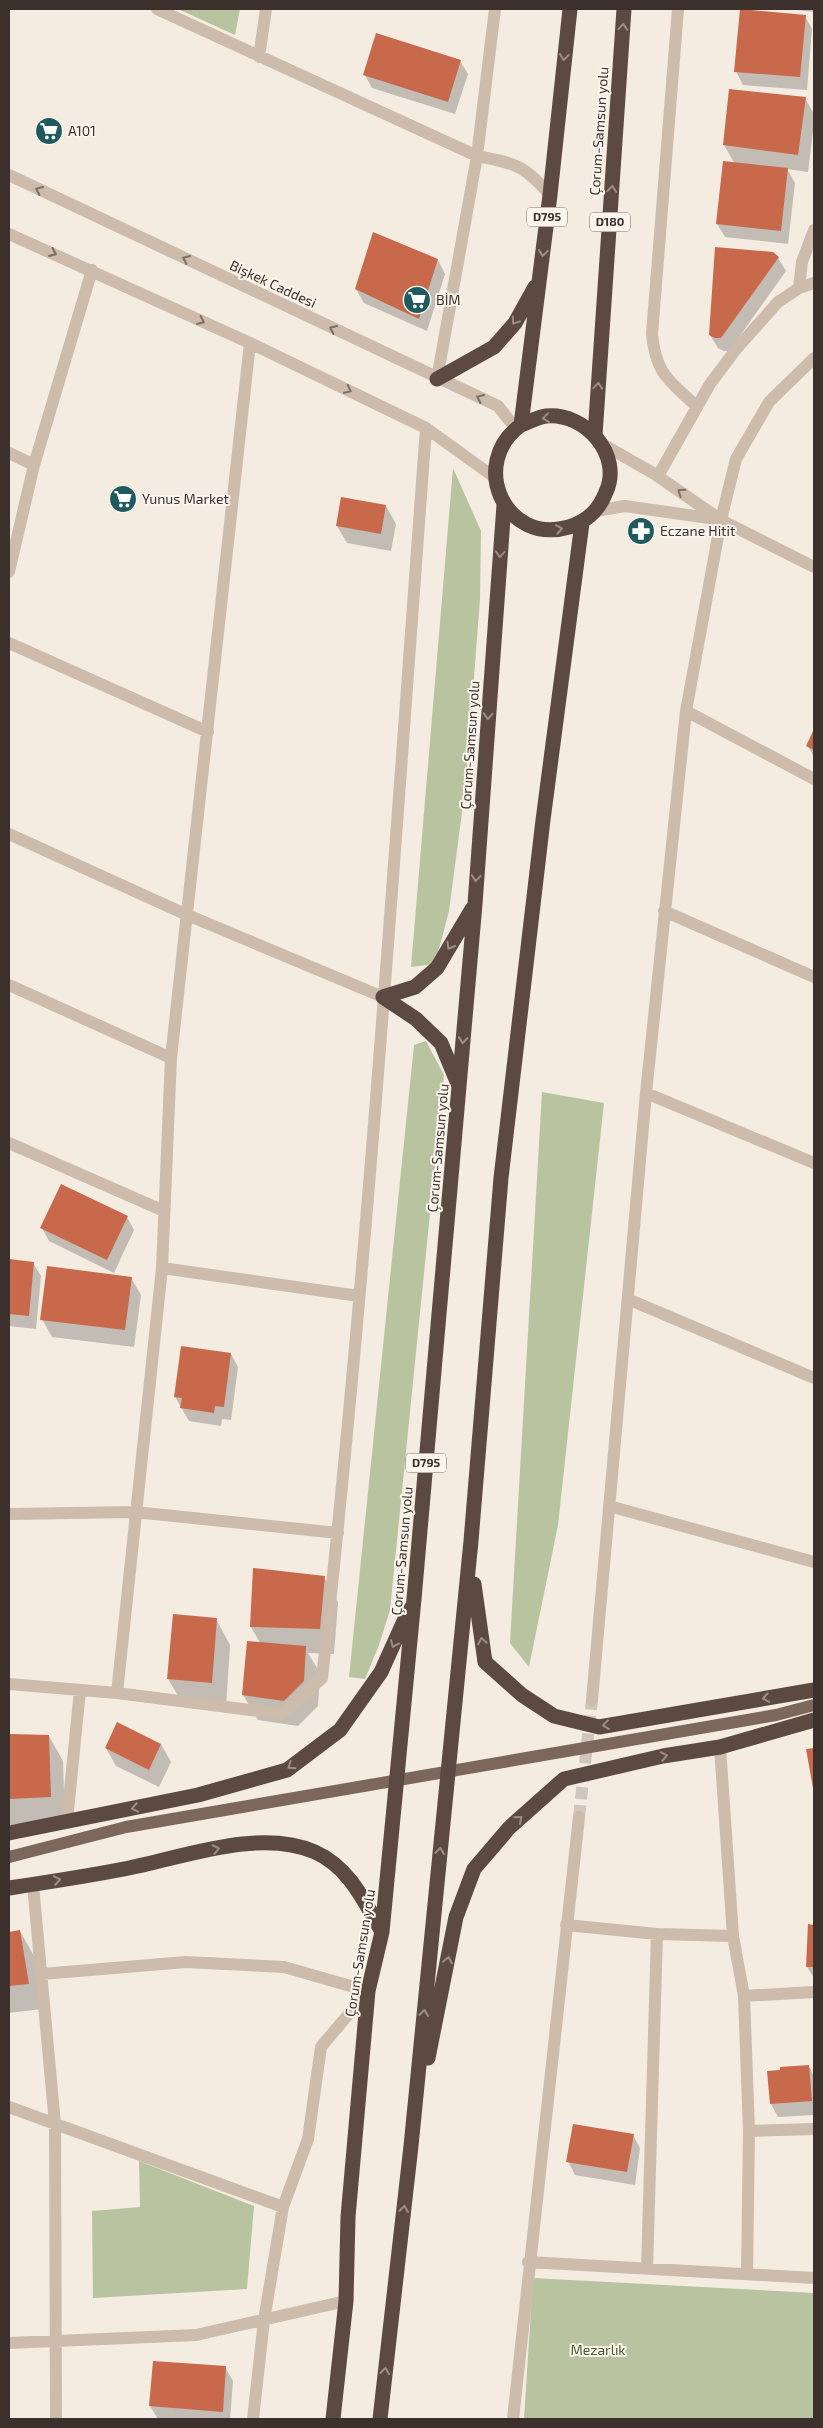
<svg xmlns="http://www.w3.org/2000/svg" width="823" height="2428" font-family="'Exo 2',sans-serif">
	<rect width="100%" height="100%" fill="#f4ebe1"/>
	<path fill="#b8c4a0" d="M178,9H240L235,35Z
		M453,468L481,531L480,599L466,782L449,911L435,964L411,967Z
		M426,1041L444,1075L390,1610L379,1645L365,1679L349,1677L414,1045Z
		M542,1092L604,1103L558,1525L529,1667L510,1643Z
		M139,2161L254,2206L247,2289L93,2298L92,2211L140,2207Z
		M533,2278L814,2293V2419H524Z"/>
	<path fill="#0003" d="M787,9H814V12Z
		M805,16L812,29L807,90L743,85L736,71Z
		M460,61L468,74L455,114L372,88L365,75Z
		M805,98L814,114V123L808,172L787,169L795,183L788,244L725,237L717,224L735,164L724,145Z
		M778,258L786,271L729,351H724L718,348L710,335Z
		M438,260L445,274L427,331L364,303L356,289Z
		M386,506L396,524L391,551L347,543L337,526Z
		M814,732V757L808,746Z
		M127,1217L134,1230L114,1273L49,1241L42,1228Z
		M9,1260L33,1263L41,1276L36,1329L9,1326Z
		M131,1278L141,1295L134,1347L52,1337L42,1319Z
		M231,1354L238,1367L231,1420L222,1419L221,1426L189,1421L175,1397Z
		M324,1577L338,1602L334,1654L308,1653L320,1673L318,1706L298,1726L258,1720L243,1695L260,1643L251,1627Z
		M216,1619L230,1645L226,1708L183,1704L168,1679Z
		M9,1735L49,1736L63,1761L65,1822L9,1825Z
		M161,1744L171,1762L159,1787L116,1766L106,1748Z
		M809,1926H814V1978L807,1967Z
		M20,1931L34,1956L42,2009L9,2013V1933Z
		M809,2066L814,2076V2115L778,2117L771,2104Z
		M633,2135L640,2148L635,2185L575,2175L568,2161Z
		M225,2367L233,2381L230,2419H158L150,2406Z"/>
	<path fill="#c8694b" d="M740,9L806,15L800,77L734,72Z
		M376,33L461,60L448,102L363,75Z
		M729,89L806,97L798,155L723,145Z
		M723,161L788,168L781,231L716,224Z
		M373,232L438,259L419,319L355,289Z
		M715,247L773,252L779,257L721,338H715L709,335Z
		M341,497L386,505L381,534L336,526Z
		M814,729V750L806,746Z
		M61,1184L128,1216L107,1260L40,1228Z
		M9,1259L34,1262L29,1316L9,1314Z
		M47,1266L132,1277L125,1330L40,1320Z
		M181,1346L231,1353L224,1407L215,1406L214,1413L180,1408L182,1398L174,1397Z
		M253,1568L325,1576L320,1629L250,1627Z
		M173,1614L217,1618L212,1683L167,1679Z
		M247,1641L306,1646L304,1681L284,1701L242,1695Z
		M117,1722L161,1744L149,1770L105,1748Z
		M9,1734L49,1735L51,1797L9,1799Z
		M814,1748V1788H813L806,1749Z
		M808,1924L814,1925V1967H806Z
		M20,1930L29,1984L9,1986V1932Z
		M809,2065L812,2101L770,2104L767,2071L780,2070V2067Z
		M573,2124L634,2134L627,2172L566,2162Z
		M153,2361L226,2366L223,2412L149,2406Z"/>
	<g fill="none" stroke-linecap="round" stroke-linejoin="round">
		<path stroke="#cfc6bd" stroke-width="12" stroke-dasharray="12 6" stroke-linecap="butt" d="M579,1817L592,1700"/>
		<path stroke="#cdbbac" stroke-width="12" d="M157,9L477,156C516,164 523,164 550,195
			M678,9L652,334C656,375 669,380 697,407
			M259,57L266,9
			M9,175L498,406L516,429
			M9,234L250,343L426,428L494,477
			M799,288L802,262L814,230
			M437,379L477,156L495,9
			M602,444L653,473L721,520L814,567
			M9,453L34,465
			M658,476L710,384L737,348L778,302L799,288L814,283
			M596,511L625,506L716,519
			M9,572L34,465L92,270
			M9,643L208,732
			M686,711L814,779
			M9,834L185,914L383,997
			M664,911L814,977
			M9,985L171,1058
			M646,1093L814,1163
			M9,1143L164,1211
			M162,1268L359,1296
			M630,1300L814,1378
			M609,1506L814,1562
			M9,1514L135,1512L338,1533
			M9,1684L117,1693L282,1714L322,1678C368,1262 395,845 426,428
			M117,1693L162,1268L171,1058L250,343
			M592,1700L646,1093L686,711L721,520L736,459L769,402L814,358
			M720,1747L733,1936L744,1996L749,2131L747,2274
			M67,1821L80,1690
			M33,1885L55,2124L56,2419
			M566,1925L657,1934L733,1936
			M42,1974L186,1962L284,1967L368,1991L321,2047L308,2139L283,2207L264,2320L253,2419
			M744,1996L814,1992
			M9,2107L283,2207
			M749,2131L814,2129
			M528,2262L814,2278
			M647,2269L657,1934
			M9,2343L196,2335L346,2301
			M513,2419L579,1817"/>
		<path stroke="#7d675c" stroke-width="12" d="M9,1857L126,1827L776,1715L814,1705"/>
		<path stroke="#5c4a42" stroke-width="15" d="M437,379L494,347L515,323L535,287
			M521,425C529,422 538,417 546,416C585,412 623,455 606,492C599,510 588,521 569,527C505,546 468,463 521,425L550,195L570,9
			M595,435L624,9
			M383,997L415,987L437,968L472,909
			M383,997L416,1019L441,1043L458,1084
			M474,1584L485,1662L522,1695L554,1716L599,1727L814,1690
			M9,1833L198,1795L287,1770L340,1730L381,1672L409,1610
			M9,1888C49,1882 89,1876 129,1868C184,1857 260,1828 315,1852C349,1867 364,1901 382,1932
			M428,2058L456,1917L474,1869L509,1828L564,1779L663,1756L720,1747L814,1720
			M333,2419L346,2301L348,2217L368,1991L382,1932L414,1599L475,904L504,505
			M380,2419L411,2146L471,1541L501,1178L543,820L582,523"/>
	</g>
	<defs><path id="oneway-chevron" d="M-2-3.5L2.5 0L-2 3.5" fill="none" stroke-width="1.6" stroke-linecap="round" stroke-linejoin="round" transform="scale(1.25)"/></defs>
	<g stroke="#9c8e87">
		<use href="#oneway-chevron" transform="translate(623 27) rotate(-86)"/>
		<use href="#oneway-chevron" transform="translate(564 57) rotate(96)"/>
		<use href="#oneway-chevron" transform="translate(612 189) rotate(-86)"/>
		<use href="#oneway-chevron" transform="translate(543 253) rotate(97)"/>
		<use href="#oneway-chevron" transform="translate(515 321) rotate(124)"/>
		<use href="#oneway-chevron" transform="translate(598 386) rotate(-86)"/>
		<use href="#oneway-chevron" transform="translate(546 418) rotate(173)"/>
		<use href="#oneway-chevron" transform="translate(559 529) rotate(-11)"/>
		<use href="#oneway-chevron" transform="translate(500 554) rotate(94)"/>
		<use href="#oneway-chevron" transform="translate(488 716) rotate(94)"/>
		<use href="#oneway-chevron" transform="translate(476 878) rotate(94)"/>
		<use href="#oneway-chevron" transform="translate(450 946) rotate(120)"/>
		<use href="#oneway-chevron" transform="translate(463 1040) rotate(95)"/>
		<use href="#oneway-chevron" transform="translate(482 1641) rotate(-100)"/>
		<use href="#oneway-chevron" transform="translate(394 1644) rotate(114)"/>
		<use href="#oneway-chevron" transform="translate(766 1698) rotate(170)"/>
		<use href="#oneway-chevron" transform="translate(606 1725) rotate(173)"/>
		<use href="#oneway-chevron" transform="translate(664 1756) rotate(-11)"/>
		<use href="#oneway-chevron" transform="translate(291 1766) rotate(146)"/>
		<use href="#oneway-chevron" transform="translate(135 1808) rotate(169)"/>
		<use href="#oneway-chevron" transform="translate(519 1819) rotate(-41)"/>
		<use href="#oneway-chevron" transform="translate(216 1849) rotate(-12)"/>
		<use href="#oneway-chevron" transform="translate(440 1851) rotate(-84)"/>
		<use href="#oneway-chevron" transform="translate(57 1880) rotate(-10)"/>
		<use href="#oneway-chevron" transform="translate(448 1960) rotate(-79)"/>
		<use href="#oneway-chevron" transform="translate(424 2013) rotate(-84)"/>
		<use href="#oneway-chevron" transform="translate(404 2209) rotate(-83)"/>
		<use href="#oneway-chevron" transform="translate(385 2371) rotate(-83)"/>
	</g>
	<g stroke="#7d6f65">
		<use href="#oneway-chevron" transform="translate(39 190) rotate(-155)"/>
		<use href="#oneway-chevron" transform="translate(53 253) rotate(24)"/>
		<use href="#oneway-chevron" transform="translate(186 259) rotate(-155)"/>
		<use href="#oneway-chevron" transform="translate(201 321) rotate(25)"/>
		<use href="#oneway-chevron" transform="translate(333 329) rotate(-155)"/>
		<use href="#oneway-chevron" transform="translate(348 390) rotate(26)"/>
		<use href="#oneway-chevron" transform="translate(480 398) rotate(-156)"/>
		<use href="#oneway-chevron" transform="translate(681 492) rotate(-146)"/>
	</g>
	<defs>
		<g id="supermarket-disc" transform="scale(1.4375)"><circle r="9.5" fill="#1f5a5e" stroke="#fbf5ee"/><path d="M-6-5.5h2.5l.6 2H6L4.5 2H-2.5L-4.4-4H-6ZM-1.5 3.2a1.3 1.3 0 1 0 .1 0ZM3 3.2a1.3 1.3 0 1 0 .1 0Z" fill="#fff"/></g>
		<g id="pharmacy-disc" transform="scale(1.4375)"><circle r="9.5" fill="#1f5a5e" stroke="#fbf5ee"/><path d="M-2-6h4v4h4v4h-4v4h-4v-4h-4v-4h4Z" fill="#fff"/></g>
	</defs>
	<g fill-rule="evenodd">
		<use href="#supermarket-disc" x="49" y="131"/>
		<use href="#supermarket-disc" x="417" y="300"/>
		<use href="#supermarket-disc" x="123" y="499"/>
		<use href="#pharmacy-disc" x="641" y="531"/>
	</g>
	<g text-anchor="middle" stroke-width="4" stroke-linejoin="round" paint-order="stroke">
		<g fill="#fbf5ee" stroke="#756b66" stroke-width="1">
			<rect x="527" y="207.5" width="40" height="19" rx="4"/>
			<rect x="590" y="212.5" width="40" height="19" rx="4"/>
			<rect x="406" y="1453.5" width="40" height="19" rx="4"/>
		</g>
		<g font-size="12" font-weight="bold" fill="#3b302b">
			<text x="547" y="221">D795</text>
			<text x="610" y="226">D180</text>
			<text x="426" y="1467">D795</text>
		</g>
		<g font-size="14" fill="#3b302b" stroke="#fbf5ee" text-anchor="start">
			<text x="68" y="136">A101</text>
			<text x="436" y="305">BİM</text>
			<text x="142" y="504">Yunus Market</text>
			<text x="660" y="536">Eczane Hitit</text>
		</g>
		<g font-size="14" fill="#3b302b" stroke="#fbf5ee">
			<text transform="translate(599 131) rotate(-86)" y="5">Çorum-Samsun yolu</text>
			<text transform="translate(273 284) rotate(25)" y="5">Bişkek Caddesi</text>
			<text transform="translate(470 745) rotate(-86)" y="5">Çorum-Samsun yolu</text>
			<text transform="translate(438 1148) rotate(-85)" y="5">Çorum-Samsun yolu</text>
			<text transform="translate(402 1551) rotate(-85)" y="5">Çorum-Samsun yolu</text>
			<text transform="translate(360 1953) rotate(-81)" y="5">Çorum-Samsun yolu</text>
		</g>
		<g font-size="14" fill="#4a5a2e" stroke="#fbf5ee">
			<text x="598" y="2355">Mezarlık</text>
		</g>
	</g>
	<rect width="823" height="2428" fill="none" stroke="#3b302b" stroke-width="20"/>
</svg>
